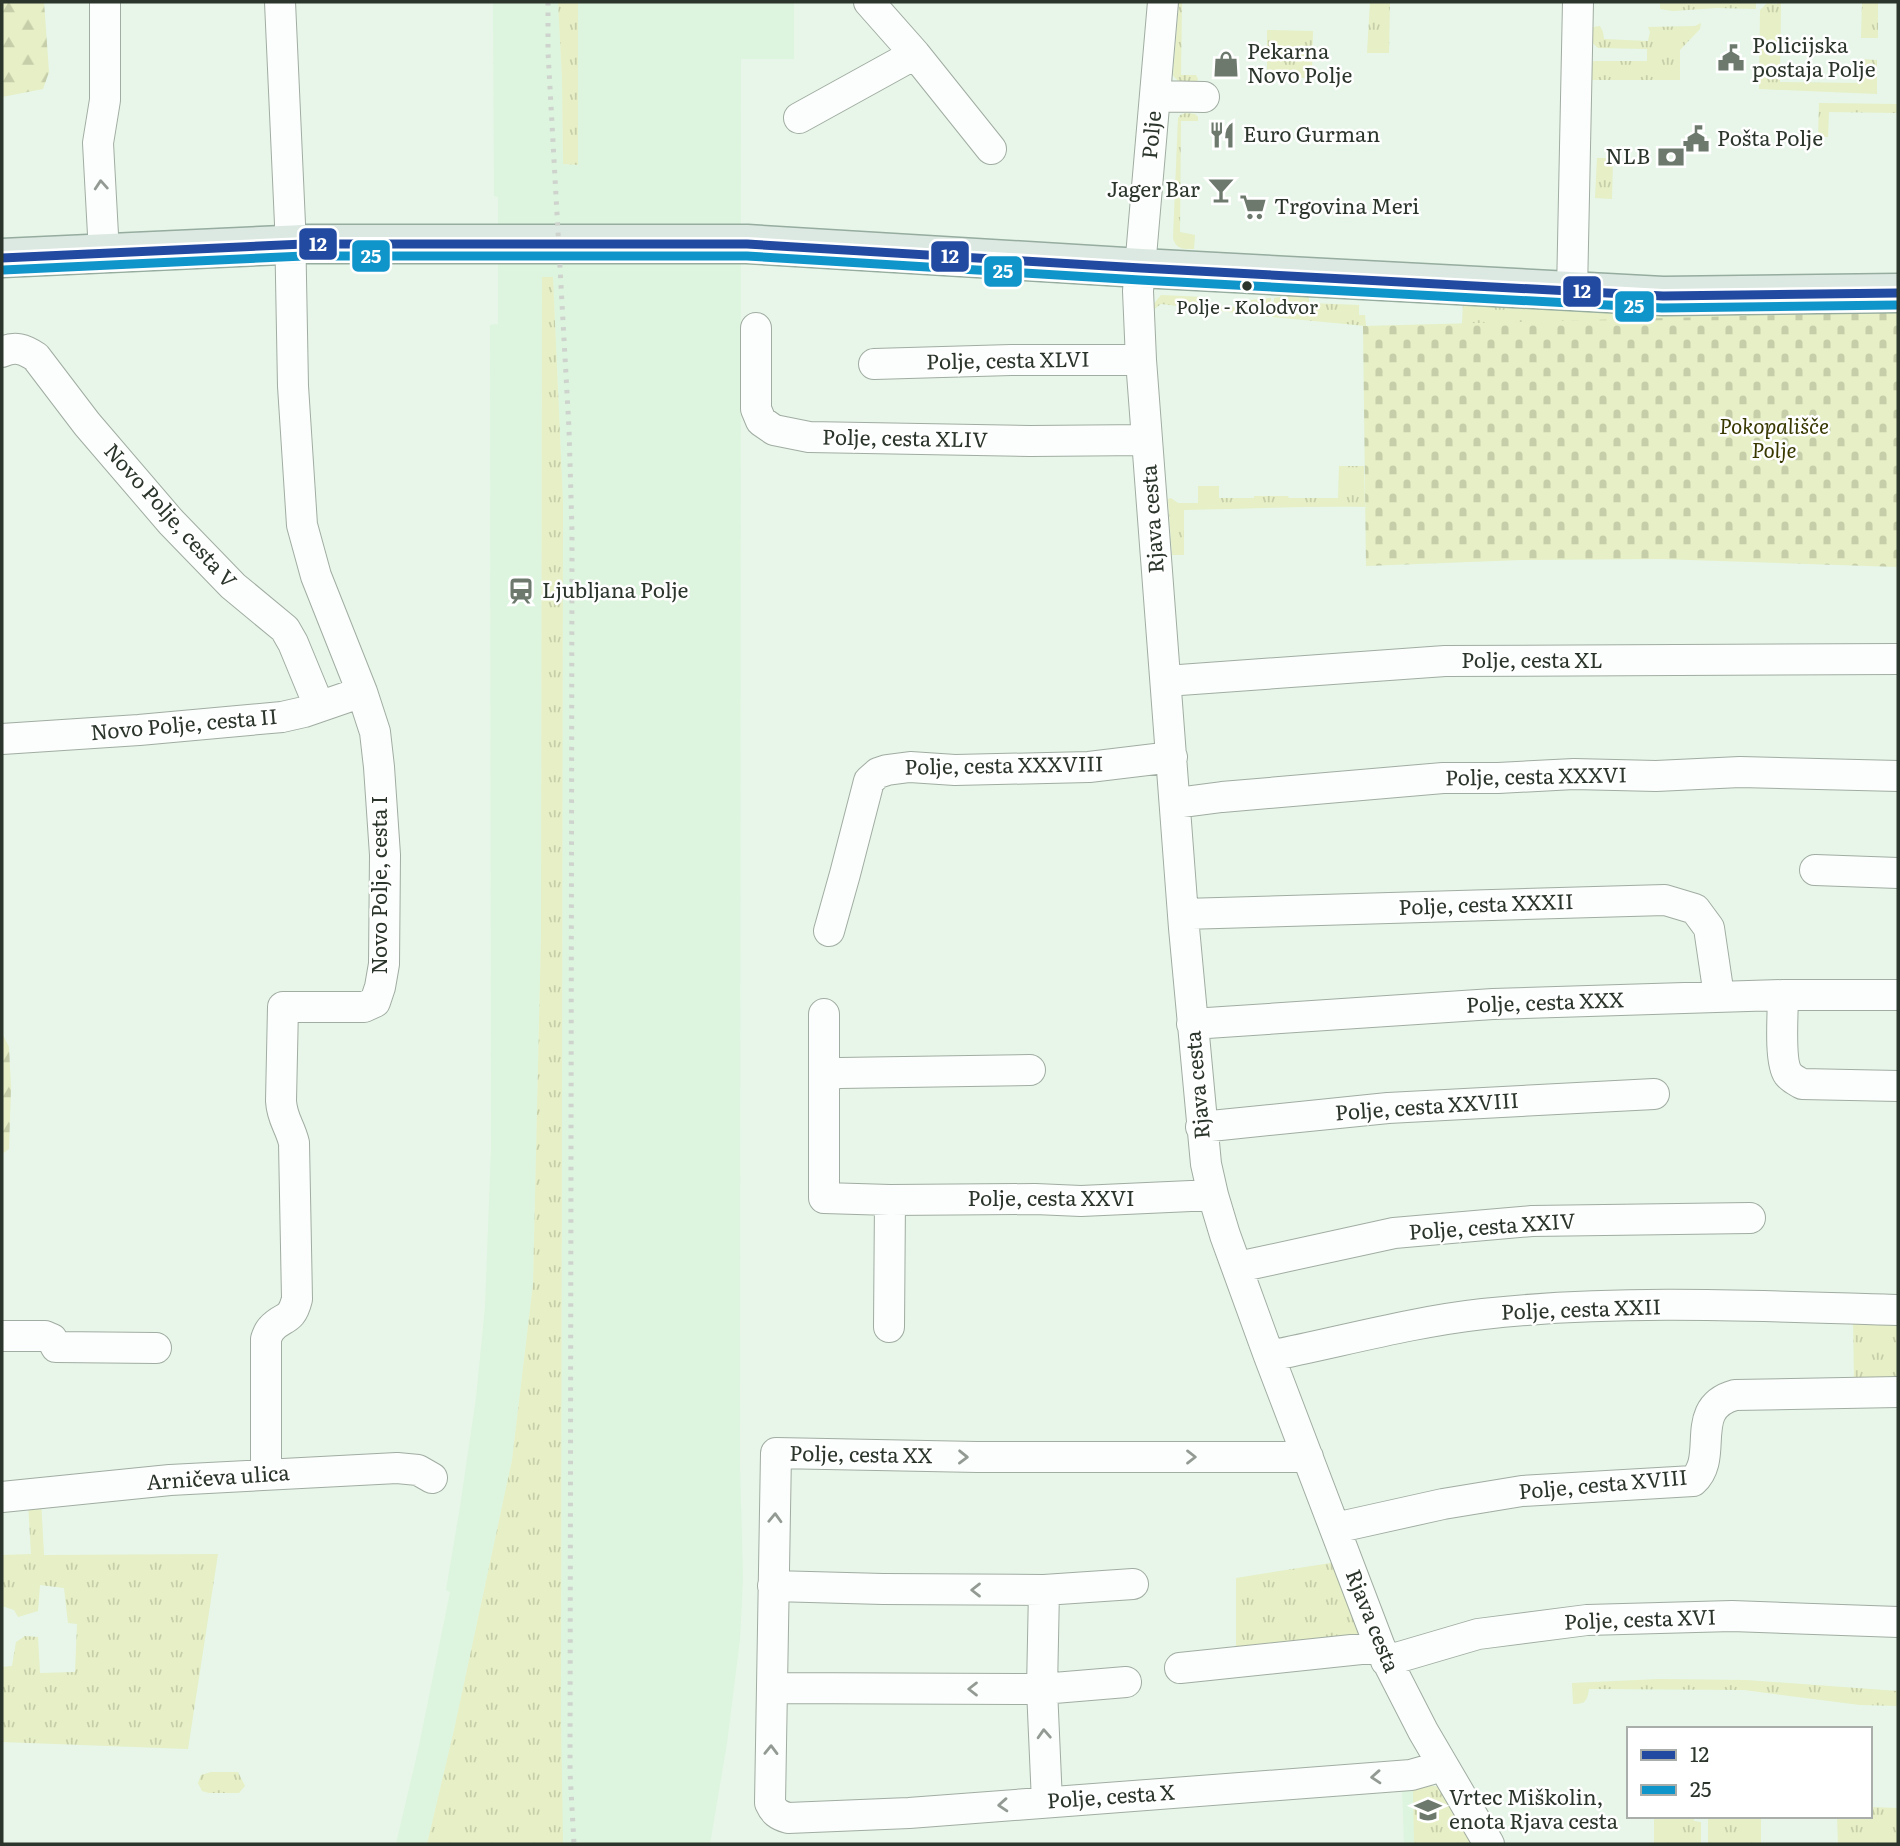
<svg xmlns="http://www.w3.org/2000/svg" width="1900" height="1846" font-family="Literata,serif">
	<defs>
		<pattern id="grass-tufts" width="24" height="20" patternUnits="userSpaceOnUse" patternTransform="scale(1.75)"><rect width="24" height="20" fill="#e6efc5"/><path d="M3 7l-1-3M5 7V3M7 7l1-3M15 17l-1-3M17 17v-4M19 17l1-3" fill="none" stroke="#c5cea9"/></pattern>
		<pattern id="forest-firs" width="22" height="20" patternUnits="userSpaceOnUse" patternTransform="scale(1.75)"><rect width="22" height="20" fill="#e6efc5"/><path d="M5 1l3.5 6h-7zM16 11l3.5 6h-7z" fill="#c5cea9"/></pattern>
		<pattern id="cemetery-stones" width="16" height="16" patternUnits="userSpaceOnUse" patternTransform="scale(1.75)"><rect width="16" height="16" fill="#e6efc5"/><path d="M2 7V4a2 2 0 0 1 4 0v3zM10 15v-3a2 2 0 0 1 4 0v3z" fill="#c5cea9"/></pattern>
	</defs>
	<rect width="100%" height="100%" fill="#e7f6e8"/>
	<path fill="#ddf5de" d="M493,2H558L562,79L563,164L577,165L578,2H794V59H741L740,1467L743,1578L740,1639L727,1743L710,1844H563L562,1839L561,1715L563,501L553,277H542L541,935L533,1284L512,1460L454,1730L427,1844H396L419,1746L450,1592L446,1590L460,1507L476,1398L485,1307L491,1149L490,325L498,324V197L494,196Z
		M1402,1784L1409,1787L1435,1786L1439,1788L1472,1844H1404Z"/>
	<path fill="url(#grass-tufts)" d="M558,2H578V165L563,164L562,79Z
		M1179,2H1182L1181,75H1196L1198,79L1196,84C1186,83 1178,84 1173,75Z
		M1370,2H1390L1389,53H1367Z
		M1660,2H1756V9L1717,8L1673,11L1660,9Z
		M1777,2H1781V4L1780,82L1861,83V59L1877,60V94L1759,89L1760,10L1767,3L1777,4Z
		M1801,2H1878V38H1861L1862,3Z
		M1701,23L1700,29L1680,50V80H1589L1590,64L1594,61H1647V49L1598,48L1588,39V31L1593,27L1600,26L1603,32L1604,39L1648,41L1650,32L1648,27L1695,26Z
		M1267,30L1313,31L1312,78H1267Z
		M1819,103L1898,104V113L1829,112L1828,137H1818Z
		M1186,113L1195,114L1198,117V121H1181L1180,232L1195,235L1194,249C1184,249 1176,250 1173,238L1178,118L1180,115Z
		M1597,158H1613L1612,199L1595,198Z
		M542,277H553L563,501L561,1715L563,1844H427L454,1730L512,1460L533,1284L541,935Z
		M1297,294H1309V303L1359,305V315H1365L1366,326L1272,317L1274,298Z
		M1161,295L1204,297V305L1249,308L1251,300L1271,298L1269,317L1161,304L1152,311V306Z
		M1463,303L1898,309V312L1462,324Z
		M1339,466H1364L1365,507C1304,506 1244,509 1184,510V555H1172L1168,499L1171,498L1178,503H1198V486H1219V498H1254V496H1288L1289,498H1338Z
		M1853,1316L1898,1318V1383L1854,1382Z
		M41,1500L44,1555L218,1554L188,1749L2,1742V1667L12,1666L16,1642L25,1636L38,1637L40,1673L75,1672L77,1624L68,1623L64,1588L40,1585L38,1611L18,1617L14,1610L2,1606V1555L31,1554L28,1502Z
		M1337,1562L1368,1641L1236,1657V1578Z
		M1659,1679L1746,1680L1898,1691V1706L1860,1705L1744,1690L1589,1689C1587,1701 1586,1704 1573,1704L1572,1683Z
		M211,1772H238L245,1786L239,1793H209L202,1791L198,1783L201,1775Z
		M1435,1786L1439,1788L1472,1844H1414L1413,1787Z
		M1870,1807L1898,1808V1844H1838L1837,1816H1870Z
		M1654,1816H1693L1694,1821L1701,1822V1844H1654Z
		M1708,1816H1761V1844H1708Z"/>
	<path fill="url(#forest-firs)" d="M2,2H44L49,72L43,89L2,97Z
		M2,1033L9,1047L11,1088L9,1149L2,1154Z"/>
	<path fill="url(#cemetery-stones)" d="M1898,312V567L1661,559L1521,560L1366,566L1363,326Z"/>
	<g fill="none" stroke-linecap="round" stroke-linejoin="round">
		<g stroke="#a1aca2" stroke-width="32">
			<path id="minor" d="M869,2L915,54L991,149
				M1163,2L1138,291L1141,360L1184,928L1206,1164L1213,1195L1225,1235L1269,1356L1380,1647L1423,1731L1489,1844
				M1155,96L1204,97
				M799,118L915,54
				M104,253L98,143L105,100V2
				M1572,292L1578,2
				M756,328V409L761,421L774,430L809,437L1030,441L1147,440
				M2,352C15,346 24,349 36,357L87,424L171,522L233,586L285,629L293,643L319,706
				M874,364L1011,360H1141
				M1166,681L1445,661L1898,659
				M2,739L139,730L282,717L304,712L362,692
				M1176,803L1222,797L1443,778H1498L1574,774L1656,776L1740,772L1898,776
				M1815,870L1898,873
				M1183,914L1665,900L1695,909L1709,928L1719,996
				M829,931L845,874L869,781L878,773L887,770L910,767L955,770L1089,767L1172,757
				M1783,995C1783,1012 1779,1061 1788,1074C1792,1079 1797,1081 1802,1084L1898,1086
				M824,1014V1198L890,1200L1035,1199L1081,1201L1213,1195
				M1192,1024L1493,1004L1783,995H1898
				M824,1076L839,1073L1030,1070
				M1201,1127L1388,1108L1654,1094
				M1238,1267L1394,1233L1532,1221L1750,1218
				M889,1327L890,1200
				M2,1336H45L52,1339L56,1347L156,1348
				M1269,1356C1340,1342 1411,1322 1483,1314C1620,1299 1761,1306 1898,1310
				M1308,1457H977L776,1453L770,1803C774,1812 778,1815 788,1818L909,1813L1411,1775L1432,1769L1442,1764
				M266,1474V1339C266,1338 270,1329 271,1329C283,1315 291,1323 297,1299L294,1143C290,1126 282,1119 281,1101L283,1007H364L375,1002L380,987L384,964L385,855L379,767L375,732L362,692L316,576L302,525L293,386L290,224L280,2
				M2,1497L170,1480L397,1468L418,1470L432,1478
				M1335,1528L1443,1504L1522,1491L1693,1481C1720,1457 1687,1408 1735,1395L1898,1392
				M773,1586L883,1589L1044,1590L1133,1584
				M1044,1590L1042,1689L1047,1802
				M1386,1661L1478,1634L1587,1620L1732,1616L1898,1622
				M1180,1668L1380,1647
				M772,1688L1042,1689L1126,1682"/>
		</g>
		<g stroke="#95ac9f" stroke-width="41">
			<path id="major" d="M2,258L304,244H747L1141,268L1663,296L1898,293"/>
		</g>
		<use href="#minor" stroke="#fbfefc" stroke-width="30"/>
		<use href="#major" stroke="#dce8e2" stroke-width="38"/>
		<path stroke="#ced3ce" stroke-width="5" stroke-dasharray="3.5 7" stroke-linecap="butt" d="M548,2V52L569,429L572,531L570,1772L574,1844"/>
		<g stroke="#fff" stroke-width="14">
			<path id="bus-1" d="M2,258L304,244H747L1141,268L1663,296L1898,293"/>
		</g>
		<g stroke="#fff" stroke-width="14">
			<path id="bus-2" d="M3,270L304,256H747L1140,280L1662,308L1898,305"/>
		</g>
		<use href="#bus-1" stroke="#224aa0" stroke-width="9"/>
		<use href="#bus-2" stroke="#1095ca" stroke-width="9"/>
	</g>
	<defs><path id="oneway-chevron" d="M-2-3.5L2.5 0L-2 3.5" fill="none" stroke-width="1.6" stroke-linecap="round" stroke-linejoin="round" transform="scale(1.75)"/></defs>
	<g stroke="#939a94">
		<use href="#oneway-chevron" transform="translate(101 185) rotate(-94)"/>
		<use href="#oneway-chevron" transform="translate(963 1457) rotate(1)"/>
		<use href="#oneway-chevron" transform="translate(1191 1457)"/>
		<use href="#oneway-chevron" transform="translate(775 1518) rotate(-88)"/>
		<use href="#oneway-chevron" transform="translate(976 1590) rotate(-180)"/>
		<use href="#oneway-chevron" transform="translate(973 1689) rotate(-180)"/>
		<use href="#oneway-chevron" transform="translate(1044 1734) rotate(-93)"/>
		<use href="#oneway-chevron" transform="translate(771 1750) rotate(-89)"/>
		<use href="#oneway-chevron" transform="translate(1376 1777) rotate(176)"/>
		<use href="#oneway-chevron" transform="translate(1003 1805) rotate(176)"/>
	</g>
	<defs>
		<g id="civic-bare" transform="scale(2.1)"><path d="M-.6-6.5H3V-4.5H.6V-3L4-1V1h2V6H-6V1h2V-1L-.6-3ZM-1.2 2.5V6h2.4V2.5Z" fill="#6d796d" stroke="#fff" stroke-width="2.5" paint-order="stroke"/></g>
		<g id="shop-bare" transform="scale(2.1)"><path d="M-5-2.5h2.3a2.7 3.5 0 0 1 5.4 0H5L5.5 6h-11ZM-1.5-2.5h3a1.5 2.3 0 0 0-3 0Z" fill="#6d796d" stroke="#fff" stroke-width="2.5" paint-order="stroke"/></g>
		<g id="restaurant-bare" transform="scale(2.1)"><path d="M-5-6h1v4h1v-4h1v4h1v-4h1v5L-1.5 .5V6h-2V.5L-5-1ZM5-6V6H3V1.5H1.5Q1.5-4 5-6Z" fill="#6d796d" stroke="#fff" stroke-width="2.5" paint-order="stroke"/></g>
		<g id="bank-bare" transform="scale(2.1)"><path d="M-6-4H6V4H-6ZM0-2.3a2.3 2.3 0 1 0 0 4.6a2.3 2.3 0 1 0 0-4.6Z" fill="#6d796d" stroke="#fff" stroke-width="2.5" paint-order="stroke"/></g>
		<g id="bar-bare" transform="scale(2.1)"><path d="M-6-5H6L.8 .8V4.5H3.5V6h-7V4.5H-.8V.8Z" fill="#6d796d" stroke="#fff" stroke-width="2.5" paint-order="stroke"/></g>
		<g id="supermarket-bare" transform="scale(2.1)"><path d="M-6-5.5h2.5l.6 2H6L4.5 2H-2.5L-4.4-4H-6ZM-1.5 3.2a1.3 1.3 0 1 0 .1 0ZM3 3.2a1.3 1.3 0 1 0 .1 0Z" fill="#6d796d" stroke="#fff" stroke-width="2.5" paint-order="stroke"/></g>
		<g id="station-bare" transform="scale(2.1)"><path d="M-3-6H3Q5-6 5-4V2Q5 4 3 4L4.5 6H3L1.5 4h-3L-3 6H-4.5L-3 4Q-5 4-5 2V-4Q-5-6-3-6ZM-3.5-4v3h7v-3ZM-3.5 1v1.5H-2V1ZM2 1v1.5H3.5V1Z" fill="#6d796d" stroke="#fff" stroke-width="2.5" paint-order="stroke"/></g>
		<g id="school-bare" transform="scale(2.1)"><path d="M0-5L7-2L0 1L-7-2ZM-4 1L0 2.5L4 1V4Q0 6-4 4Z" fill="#6d796d" stroke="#fff" stroke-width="2.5" paint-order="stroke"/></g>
	</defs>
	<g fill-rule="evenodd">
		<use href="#civic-bare" x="1731" y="58"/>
		<use href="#shop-bare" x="1226" y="64"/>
		<use href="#restaurant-bare" x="1222" y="135"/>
		<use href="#civic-bare" x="1696" y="139"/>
		<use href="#bank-bare" x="1671" y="157"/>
		<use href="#bar-bare" x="1221" y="190"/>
		<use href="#supermarket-bare" x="1253" y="207"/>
		<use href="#station-bare" x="521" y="591"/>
		<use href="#school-bare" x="1428" y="1810"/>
	</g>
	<circle fill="#2b352b" stroke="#fff" stroke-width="2.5" cx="1247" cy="286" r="6"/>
	<g text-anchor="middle" stroke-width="5" stroke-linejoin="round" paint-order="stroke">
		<g font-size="19" fill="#2b352b" stroke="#fff">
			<text x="1247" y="314">Polje - Kolodvor</text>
		</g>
		<g font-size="21" fill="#2b352b" stroke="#fff" text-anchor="start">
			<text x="1752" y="53">Policijska<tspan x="1752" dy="24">postaja Polje</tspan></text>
			<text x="1247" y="59">Pekarna<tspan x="1247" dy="24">Novo Polje</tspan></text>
			<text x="1243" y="142">Euro Gurman</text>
			<text x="1717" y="146">Pošta Polje</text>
			<text x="1650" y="164" text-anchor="end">NLB</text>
			<text x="1200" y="197" text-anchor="end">Jager Bar</text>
			<text x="1274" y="214">Trgovina Meri</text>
			<text x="542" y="598">Ljubljana Polje</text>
			<text x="1449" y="1805">Vrtec Miškolin,<tspan x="1449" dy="24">enota Rjava cesta</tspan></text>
		</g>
		<g font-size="21" fill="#2b352b" stroke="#fff">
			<text transform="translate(1152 135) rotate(-85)" y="7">Polje</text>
			<text transform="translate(1008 361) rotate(-1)" y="7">Polje, cesta XLVI</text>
			<text transform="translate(905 439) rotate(1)" y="7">Polje, cesta XLIV</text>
			<text transform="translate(170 516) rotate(48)" y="7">Novo Polje, cesta V</text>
			<text transform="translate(1153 519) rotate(-94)" y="7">Rjava cesta</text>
			<text x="1532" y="668">Polje, cesta XL</text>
			<text transform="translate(184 725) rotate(-5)" y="7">Novo Polje, cesta II</text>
			<text transform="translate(1004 766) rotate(-1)" y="7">Polje, cesta XXXVIII</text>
			<text transform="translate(1536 777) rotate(-1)" y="7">Polje, cesta XXXVI</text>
			<text transform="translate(380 885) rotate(-90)" y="7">Novo Polje, cesta I</text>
			<text transform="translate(1486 905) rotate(-2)" y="7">Polje, cesta XXXII</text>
			<text transform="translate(1545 1003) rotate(-2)" y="7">Polje, cesta XXX</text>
			<text transform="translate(1198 1085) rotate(-95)" y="7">Rjava cesta</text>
			<text transform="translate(1427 1107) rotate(-4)" y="7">Polje, cesta XXVIII</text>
			<text x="1051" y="1206">Polje, cesta XXVI</text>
			<text transform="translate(1492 1227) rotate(-4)" y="7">Polje, cesta XXIV</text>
			<text transform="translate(1581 1310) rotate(-2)" y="7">Polje, cesta XXII</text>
			<text transform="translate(861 1455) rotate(1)" y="7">Polje, cesta XX</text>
			<text transform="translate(218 1478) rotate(-4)" y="7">Arničeva ulica</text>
			<text transform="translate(1603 1485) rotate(-5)" y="7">Polje, cesta XVIII</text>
			<text transform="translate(1640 1620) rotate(-2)" y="7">Polje, cesta XVI</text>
			<text transform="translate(1372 1621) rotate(68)" y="7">Rjava cesta</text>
			<text transform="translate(1111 1797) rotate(-4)" y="7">Polje, cesta X</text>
		</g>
		<g font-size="21" font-style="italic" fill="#383800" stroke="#fff">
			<text x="1774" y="434">Pokopališče<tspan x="1774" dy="24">Polje</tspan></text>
		</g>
	</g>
	<g stroke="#fff" stroke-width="2.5">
		<rect x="298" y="227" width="40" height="34" rx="7" fill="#224aa0"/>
		<rect x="351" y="239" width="40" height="34" rx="7" fill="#1095ca"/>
		<rect x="930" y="240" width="40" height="33" rx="7" fill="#224aa0"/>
		<rect x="983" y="255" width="40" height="33" rx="7" fill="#1095ca"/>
		<rect x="1562" y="275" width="40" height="33" rx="7" fill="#224aa0"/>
		<rect x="1614" y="290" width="41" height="33" rx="7" fill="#1095ca"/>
	</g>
	<g font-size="19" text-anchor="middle" font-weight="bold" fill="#fff">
		<text x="318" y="251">12</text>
		<text x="371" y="263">25</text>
		<text x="950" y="263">12</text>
		<text x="1003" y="278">25</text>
		<text x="1582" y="298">12</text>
		<text x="1634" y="313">25</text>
	</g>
	<rect width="1900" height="1846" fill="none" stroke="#2b352b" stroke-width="7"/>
	<rect x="1627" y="1727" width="245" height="91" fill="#ffffff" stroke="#aaaeaa" stroke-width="2"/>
	<rect x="1641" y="1750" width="35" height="10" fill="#224aa0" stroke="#aaaeaa" stroke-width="2"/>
	<text x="1690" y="1762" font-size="21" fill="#2b352b">12</text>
	<rect x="1641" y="1785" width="35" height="10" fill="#1095ca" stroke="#aaaeaa" stroke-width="2"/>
	<text x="1690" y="1797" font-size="21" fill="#2b352b">25</text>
</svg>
